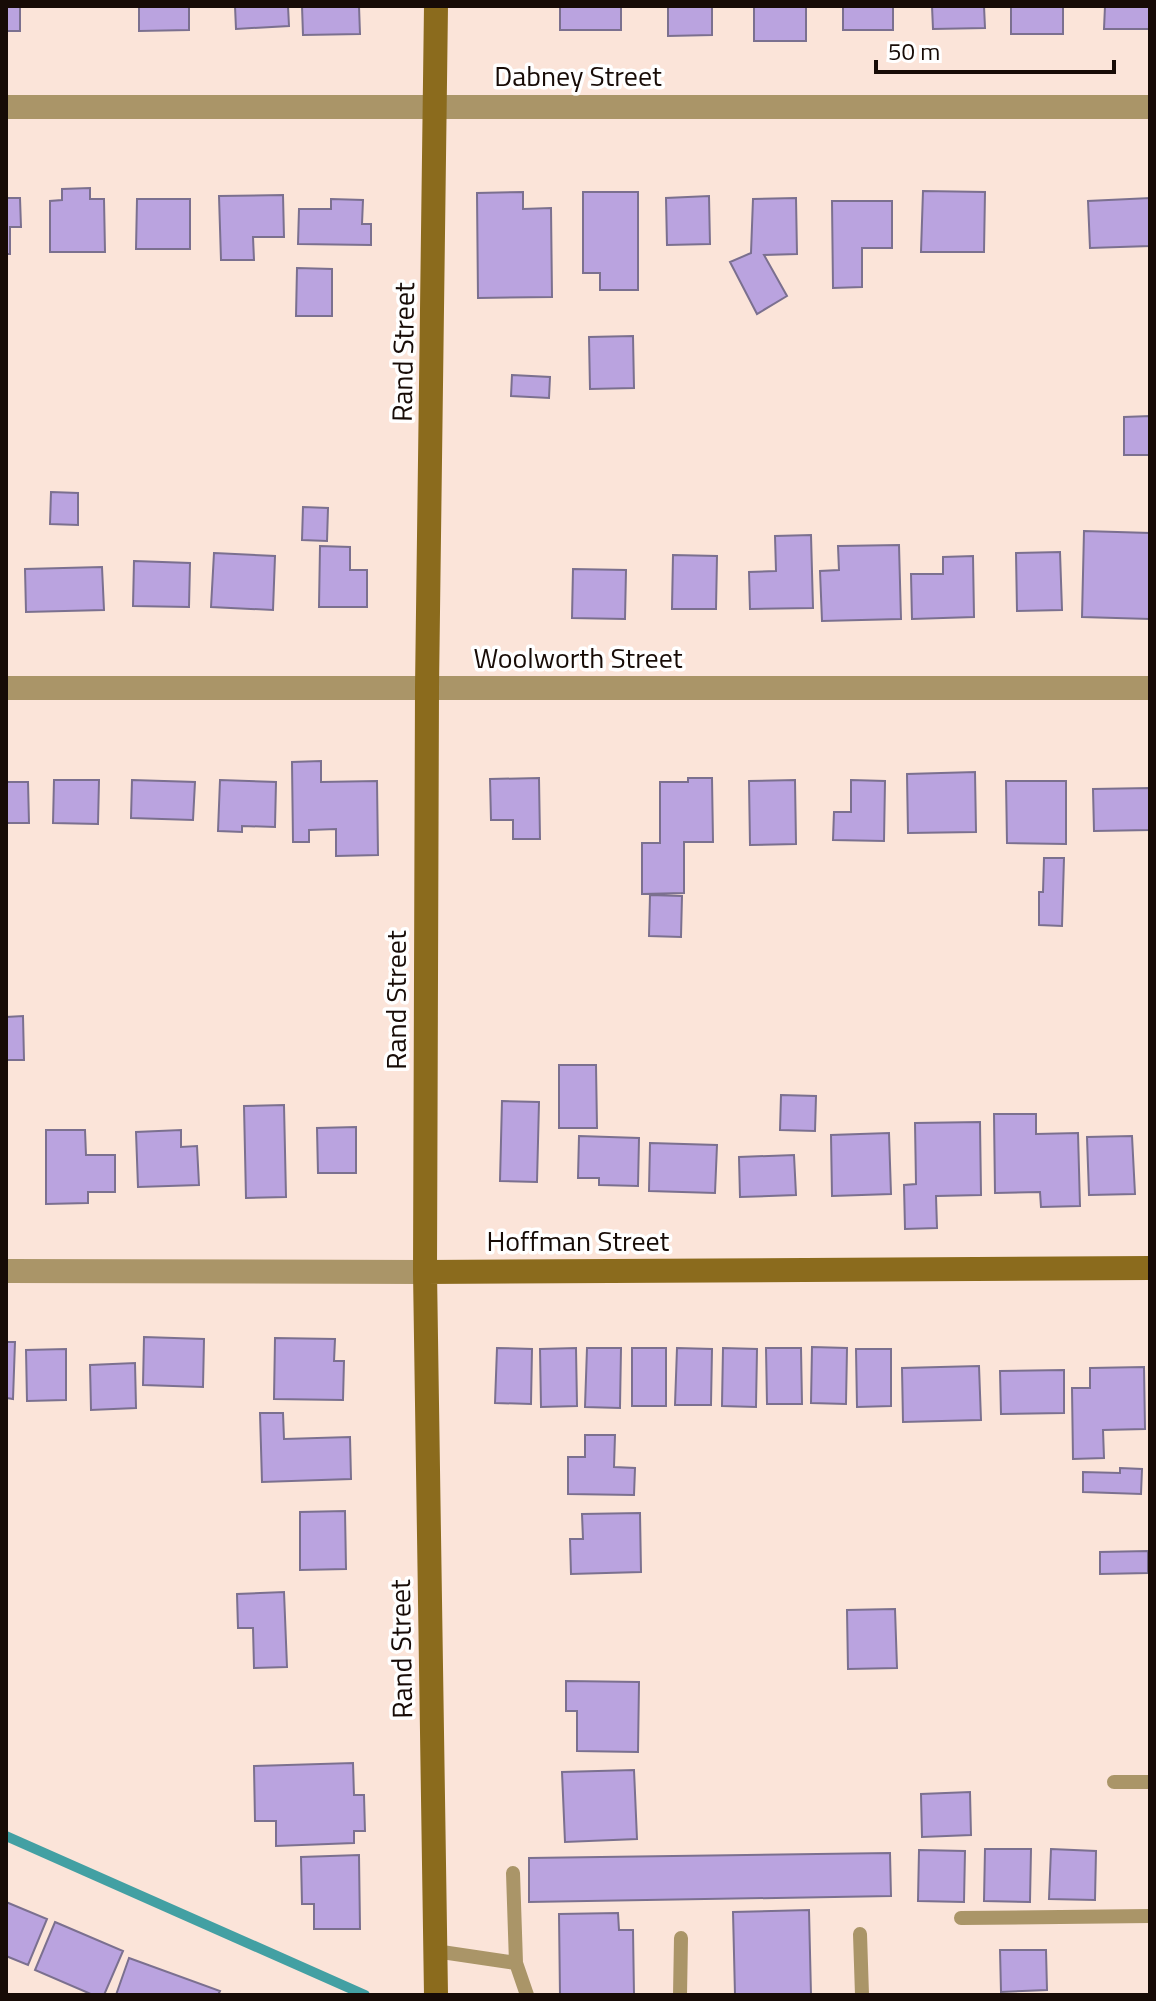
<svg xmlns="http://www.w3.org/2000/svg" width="1156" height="2001" font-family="'Titillium Web',sans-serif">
	<rect width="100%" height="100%" fill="#fbe4d9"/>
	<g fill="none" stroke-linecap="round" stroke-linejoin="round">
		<path stroke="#43a0a3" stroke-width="10" d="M6,1836L365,1995"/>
	</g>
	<path fill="#baa3df" stroke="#7b708f" stroke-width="2" d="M6,6H20V31H6Z
		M139,6H189V30L139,31Z
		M235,6H288L289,26L236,29Z
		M302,6H359L360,34L303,35Z
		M560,6H621V30H560Z
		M668,6H712V35L668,36Z
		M754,6H806V41H754Z
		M843,6H893V30H843Z
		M932,6H984L985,28L933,29Z
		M1011,6H1063V34H1011Z
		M1105,6H1150V29H1104Z
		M90,188V199H104L105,252H50V201L62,200V189Z
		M923,191L985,192L984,252H921Z
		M523,192V209L551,208L552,297L478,298L477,193Z
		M583,192H638V290H600V273H583Z
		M283,195L284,237H253L254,260H221L219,196Z
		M709,196L710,244L667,245L666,198Z
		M6,198H20L21,227H10V254H6Z
		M796,198L797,254L764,255L787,296L757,314L730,262L751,253L753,199Z
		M1150,198V246L1090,248L1088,201Z
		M137,199H190V249H136Z
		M331,199L363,200L362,224H371V245L298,244L299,209H331Z
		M832,201H892V248H862V287L833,288Z
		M297,268L332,269V316H296Z
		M633,336L634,388L590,389L589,337Z
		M512,375L550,377L549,398L511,396Z
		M1150,416V455H1124V417Z
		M51,492L78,493V525L50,524Z
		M303,507L328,508L327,541L302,540Z
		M1084,531L1150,533V619L1082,617Z
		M811,535L813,608L750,609L749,572L776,571L775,536Z
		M899,545L901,619L822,621L820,571L839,570L838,546Z
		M320,546L350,547V570H367V607H319Z
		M1060,552L1062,610L1017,611L1016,553Z
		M214,553L275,556L273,610L211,607Z
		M673,555L717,556L716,609H672Z
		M973,556L974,617L912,619L911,574H943V557Z
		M134,561L190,563L189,607L133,606Z
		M102,567L104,610L26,612L25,569Z
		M573,569L626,570L625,619L572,618Z
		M321,761V782L377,781L378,855L336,856V829L309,830V842H293L292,762Z
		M975,772L976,832L908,833L907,774Z
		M539,778L540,839H513V820H491L490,779Z
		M688,778H712L713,842H684V893L642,894V843H660V782H688Z
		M54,780H99L98,824L53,823Z
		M132,780L195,782L193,820L131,818Z
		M220,780L276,782L275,827L242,826V832L218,831Z
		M795,780L796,844L750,845L749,781Z
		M851,780L885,781L884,841L833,840L834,812H851Z
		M1006,781H1066V844L1007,843Z
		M6,782H28L29,823H6Z
		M1150,788V830L1094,831L1093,789Z
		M1044,858H1064L1062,926L1039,925V892H1043Z
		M650,895L682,896L681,937L649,936Z
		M23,1016L24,1060H6V1017Z
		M559,1065H596L597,1128H559Z
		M781,1095L816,1096L815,1131L780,1130Z
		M502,1101L539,1102L537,1182L500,1181Z
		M284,1105L286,1197L246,1198L244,1106Z
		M994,1114H1036V1134L1078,1133L1080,1206L1041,1207L1040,1192L995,1193Z
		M980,1122L981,1195L936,1196L937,1228L905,1229L904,1185L916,1184L915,1123Z
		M356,1127V1173H318L317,1128Z
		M46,1130H85L86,1155H115V1192H88V1203L46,1204Z
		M181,1130V1147L197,1146L199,1185L138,1187L136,1132Z
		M889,1133L891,1194L832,1196L831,1135Z
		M579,1136L639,1138L638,1186L599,1185V1178H578Z
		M1132,1136L1135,1194L1089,1195L1087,1137Z
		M650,1143L717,1145L715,1193L649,1191Z
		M794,1155L796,1195L740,1197L739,1157Z
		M144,1337L204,1339L203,1387L143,1385Z
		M275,1338L335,1339L334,1361H344L343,1400L274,1399Z
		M6,1342H15L13,1399L6,1398Z
		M812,1347L847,1348L846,1404L811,1403Z
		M497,1348L532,1349L531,1404L495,1403Z
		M576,1348L577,1406L541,1407L540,1349Z
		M587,1348H621L620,1408L585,1407Z
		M632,1348H666V1406H632Z
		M677,1348L712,1349L711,1405H675Z
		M723,1348L757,1349L756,1407L722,1406Z
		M766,1348H801L802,1404H767Z
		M66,1349V1400L27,1401L26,1350Z
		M856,1349H891V1406L857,1407Z
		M135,1363L136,1408L91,1410L90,1365Z
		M979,1366L981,1420L903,1422L902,1368Z
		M1144,1367L1145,1429L1103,1430L1104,1458L1073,1459L1072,1388H1090V1368Z
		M1064,1370V1413L1001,1414L1000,1371Z
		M260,1413H283L284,1439L350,1437L351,1479L262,1482Z
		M585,1435H615L614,1467L635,1468L634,1495L568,1494V1457H585Z
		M1120,1468L1142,1469L1141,1494L1083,1492V1472L1120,1473Z
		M345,1511L346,1569L300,1570V1512Z
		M640,1513L641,1572L571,1574L570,1539H583L582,1514Z
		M1148,1551V1573L1100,1574V1552Z
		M284,1592L287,1667L254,1668L253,1628H238L237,1594Z
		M895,1609L897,1668L848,1669L847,1610Z
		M566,1681L639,1682L638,1752L577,1751V1711H566Z
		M353,1763L354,1795H364L365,1831H354V1843L276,1846V1821H255L254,1766Z
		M634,1770L637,1839L565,1842L562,1772Z
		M970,1792L971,1835L922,1837L921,1794Z
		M985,1849H1031L1030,1902L984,1901Z
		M1051,1849L1096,1851L1095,1900L1049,1899Z
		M919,1850L965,1851L964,1902L918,1901Z
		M890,1853L891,1896L529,1902V1858Z
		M359,1855L360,1929H314V1904H302L301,1857Z
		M6,1902L47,1919L28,1965L6,1956Z
		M809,1910L811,1995H735L733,1912Z
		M618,1913L619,1930H633L634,1995H560L559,1914Z
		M55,1922L123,1951L104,1995H93L35,1970Z
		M1000,1950H1046L1047,1990L1001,1992Z
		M129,1958L220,1991L218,1995H116Z"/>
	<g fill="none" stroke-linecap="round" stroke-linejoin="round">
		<path stroke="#aa9568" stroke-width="14" d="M1114,1782H1150
			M513,1873L516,1963
			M961,1918L1150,1916
			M860,1934L862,1995
			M435,1951L516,1963L527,1995
			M680,1995L681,1938"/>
		<path stroke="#aa9568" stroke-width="24" d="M6,107H1150
			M6,688H1150
			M6,1271L425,1272"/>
		<path stroke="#8b6b1d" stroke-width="24" d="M425,1272L1150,1268
			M436,1995L425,1272L427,688L436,6"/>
	</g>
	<g text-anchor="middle" stroke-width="7" stroke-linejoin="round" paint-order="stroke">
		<g font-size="28" fill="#170b06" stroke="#fff">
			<text x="578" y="86">Dabney Street</text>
			<text transform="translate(403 352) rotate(-89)" y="10">Rand Street</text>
			<text x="578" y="668">Woolworth Street</text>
			<text transform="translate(396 1000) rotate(-90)" y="10">Rand Street</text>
			<text x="578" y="1251">Hoffman Street</text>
			<text transform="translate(401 1649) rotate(-91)" y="10">Rand Street</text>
		</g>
	</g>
	<rect width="1156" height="2001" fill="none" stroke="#170b06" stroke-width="16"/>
	<path d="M876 60v12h238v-12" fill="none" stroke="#170b06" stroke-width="4"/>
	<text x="888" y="60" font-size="24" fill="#170b06" stroke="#ffffff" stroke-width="6" paint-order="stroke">50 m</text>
</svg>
